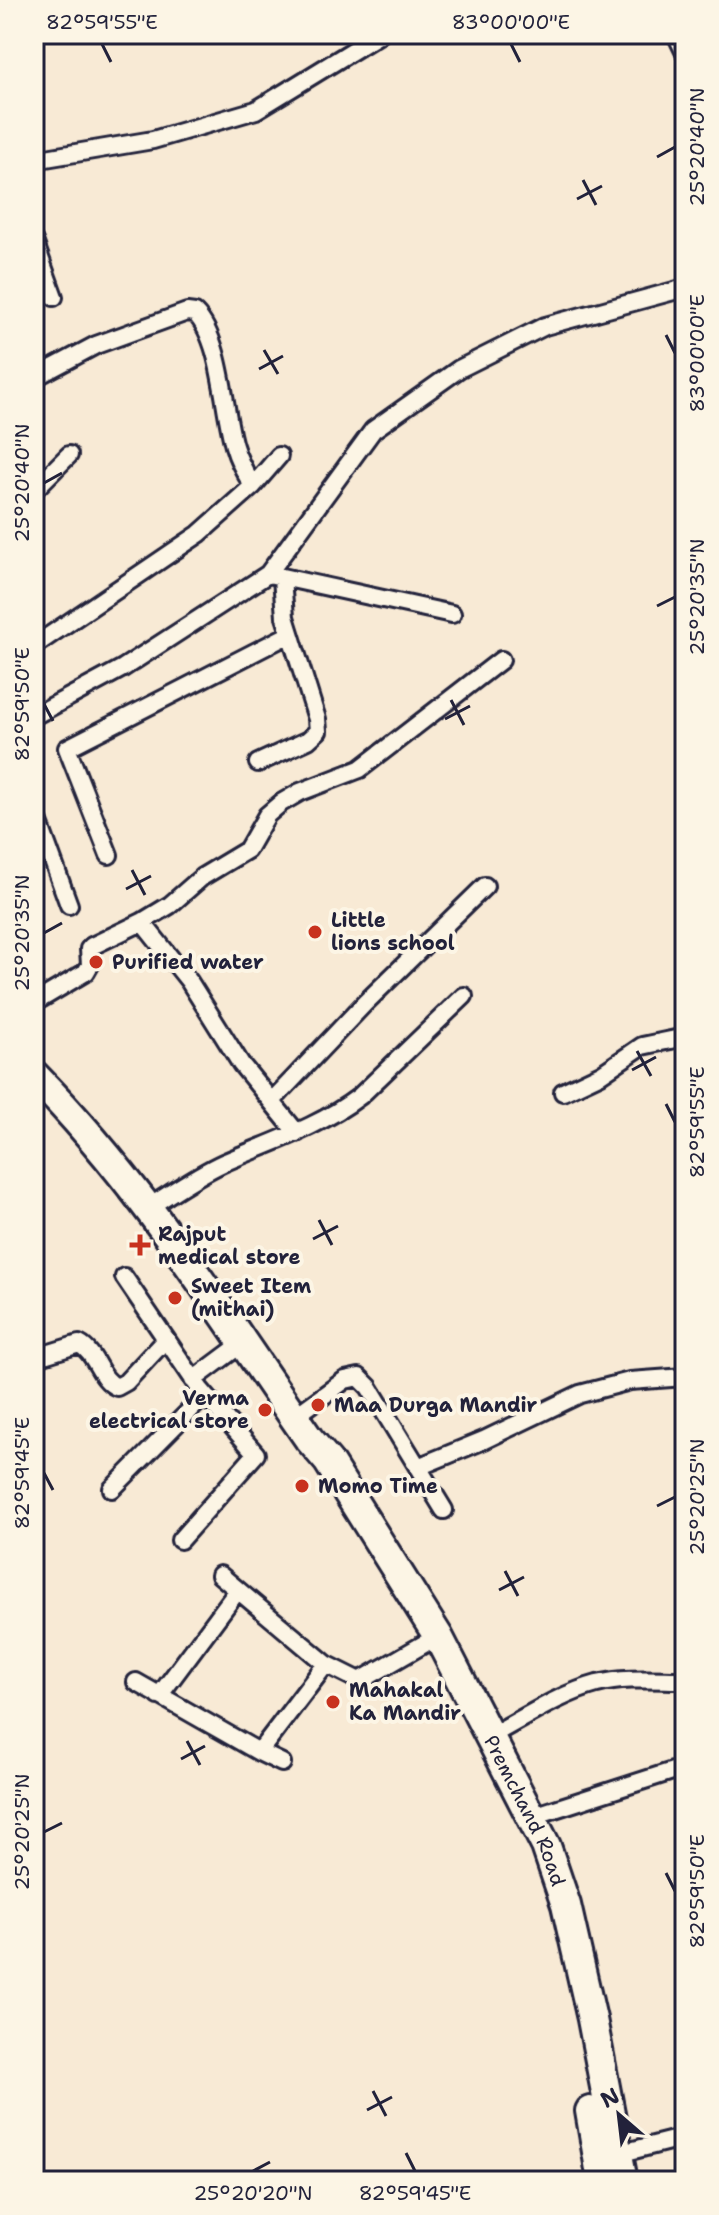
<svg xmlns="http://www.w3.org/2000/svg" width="719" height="2215" font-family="'Shantell Sans',sans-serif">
	<rect width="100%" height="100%" fill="#f8ead5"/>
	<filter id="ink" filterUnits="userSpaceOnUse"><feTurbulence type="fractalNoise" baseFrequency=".0125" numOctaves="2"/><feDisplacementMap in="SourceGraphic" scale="16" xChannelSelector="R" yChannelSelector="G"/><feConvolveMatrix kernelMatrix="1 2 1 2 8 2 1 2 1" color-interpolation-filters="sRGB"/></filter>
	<g filter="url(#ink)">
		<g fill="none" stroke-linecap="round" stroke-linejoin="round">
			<g stroke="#22223b" stroke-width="22">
				<path id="street" d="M676,34L685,53
					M34,160L153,140L256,110L380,34
					M34,241L54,297
					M34,378L96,345L187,312L195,313C222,340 223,409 234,446C238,460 245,473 253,486
					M34,490L69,455
					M273,575L452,614
					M34,646L199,534L253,486L279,456
					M34,716L123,668L268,574L373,430L459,369L545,326L685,288
					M258,763L308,740L318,731L317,719L285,617L282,578
					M34,809L69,905
					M109,855L67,748L290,634
					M142,922L189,981L241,1064L297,1133
					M34,1003L86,972L90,965L89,949L92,946L142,922L170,905L202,877L247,850L267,815L281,803L300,792L360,769L501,660
					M563,1092L601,1074L642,1046L685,1037
					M272,1101L365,1003L485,886
					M149,1207C173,1192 197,1175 223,1163C271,1142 318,1128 360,1096L464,996
					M124,1277L200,1389L256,1454L180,1540
					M34,1358L79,1344C97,1353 99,1380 117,1387L126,1382L166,1339
					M193,1380L244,1342
					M294,1417L345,1380L359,1377L369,1387L444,1510
					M418,1467L484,1440L580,1394L630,1381L685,1377
					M112,1489L205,1395
					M220,1575L326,1664
					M136,1682L259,1752L282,1763
					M159,1696L238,1590
					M490,1736C524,1718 560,1694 597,1684C626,1677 656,1680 685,1680
					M259,1752L326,1664L360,1681L424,1644
					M530,1817L685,1767
					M682,1917L685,1916
					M618,2154L685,2137"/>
			</g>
			<g stroke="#22223b" stroke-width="34">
				<g id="highway">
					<path id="s1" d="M34,1075C142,1184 222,1314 309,1439L328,1461L438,1636L546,1846L566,1905L592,2019L623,2181"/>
					<path d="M590,2111L602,2181"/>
				</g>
			</g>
			<use href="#street" stroke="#fcf5e5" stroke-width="16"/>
			<use href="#highway" stroke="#fcf5e5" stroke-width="28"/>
		</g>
	</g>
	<path fill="none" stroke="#22223b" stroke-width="3" d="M102,44L111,62M511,44L520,62M657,157L675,147M583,180L596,205M577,199L602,186M666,335L675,353M264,350L278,374M259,369L283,356M44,483L62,473M657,606L675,597M451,700L464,725M44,704L53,721M445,719L470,706M132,870L145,895M126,889L151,876M44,933L62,923M637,1051L651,1076M632,1070L656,1057M666,1104L675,1122M319,1220L332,1245M313,1239L338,1226M44,1473L53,1490M657,1506L675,1497M505,1571L518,1596M499,1590L524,1577M187,1741L200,1765M181,1759L205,1746M44,1832L62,1823M666,1873L675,1891M373,2091L386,2116M367,2110L392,2097M406,2153L415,2171M253,2171L270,2162"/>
	<g fill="#c8321e" stroke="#fcf5e5" stroke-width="3">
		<circle cx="315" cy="932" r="8"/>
		<circle cx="96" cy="962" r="8"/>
		<path d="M136 1233h8v8h8v8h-8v8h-8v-8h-8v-8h8z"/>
		<circle cx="175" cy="1298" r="8"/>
		<circle cx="318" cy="1405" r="8"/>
		<circle cx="265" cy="1410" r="8"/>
		<circle cx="302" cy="1486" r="8"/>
		<circle cx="333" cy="1702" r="8"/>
	</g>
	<g text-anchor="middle" stroke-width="8" stroke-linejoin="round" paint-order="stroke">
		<g font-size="20" font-weight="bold" fill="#22223b" stroke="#fcf5e5" text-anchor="start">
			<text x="331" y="927">Little<tspan x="331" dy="23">lions school</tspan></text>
			<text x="112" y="969">Purified water</text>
			<text x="158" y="1241">Rajput<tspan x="158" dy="23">medical store</tspan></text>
			<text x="191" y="1293">Sweet Item<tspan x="191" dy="23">(mithai)</tspan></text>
			<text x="249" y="1405" text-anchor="end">Verma<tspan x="249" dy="23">electrical store</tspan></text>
			<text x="334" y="1412">Maa Durga Mandir</text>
			<text x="318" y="1493">Momo Time</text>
			<text x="349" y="1697">Mahakal<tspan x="349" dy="23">Ka Mandir</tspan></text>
		</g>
		<g font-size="20" fill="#22223b" stroke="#fcf5e5">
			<text dy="7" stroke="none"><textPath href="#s1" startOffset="888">Premchand Road</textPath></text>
		</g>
	</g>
	<rect width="719" height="2215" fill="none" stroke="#fcf5e5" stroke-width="88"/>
	<g transform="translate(619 2115) rotate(332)" stroke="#fcf5e5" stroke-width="6" paint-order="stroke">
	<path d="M0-6L14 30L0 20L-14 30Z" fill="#22223b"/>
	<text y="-12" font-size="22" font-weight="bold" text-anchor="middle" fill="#22223b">N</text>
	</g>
	<rect x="44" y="44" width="631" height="2127" fill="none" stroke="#22223b" stroke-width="3"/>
	<g font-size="20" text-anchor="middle" fill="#22223b">
		<text x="102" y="29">82°59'55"E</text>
		<text x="511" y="29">83°00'00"E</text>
		<text transform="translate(697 147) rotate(-90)" y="7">25°20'40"N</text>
		<text transform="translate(697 353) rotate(-90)" y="7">83°00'00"E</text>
		<text transform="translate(22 483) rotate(-90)" y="7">25°20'40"N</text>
		<text transform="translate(697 597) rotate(-90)" y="7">25°20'35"N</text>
		<text transform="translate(22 704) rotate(-90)" y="7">82°59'50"E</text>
		<text transform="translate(22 933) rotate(-90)" y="7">25°20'35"N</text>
		<text transform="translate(697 1122) rotate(-90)" y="7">82°59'55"E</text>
		<text transform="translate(22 1473) rotate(-90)" y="7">82°59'45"E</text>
		<text transform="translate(697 1497) rotate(-90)" y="7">25°20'25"N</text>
		<text transform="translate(22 1832) rotate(-90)" y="7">25°20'25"N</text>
		<text transform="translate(697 1891) rotate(-90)" y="7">82°59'50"E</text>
		<text x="253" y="2200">25°20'20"N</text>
		<text x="415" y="2200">82°59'45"E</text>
	</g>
</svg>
